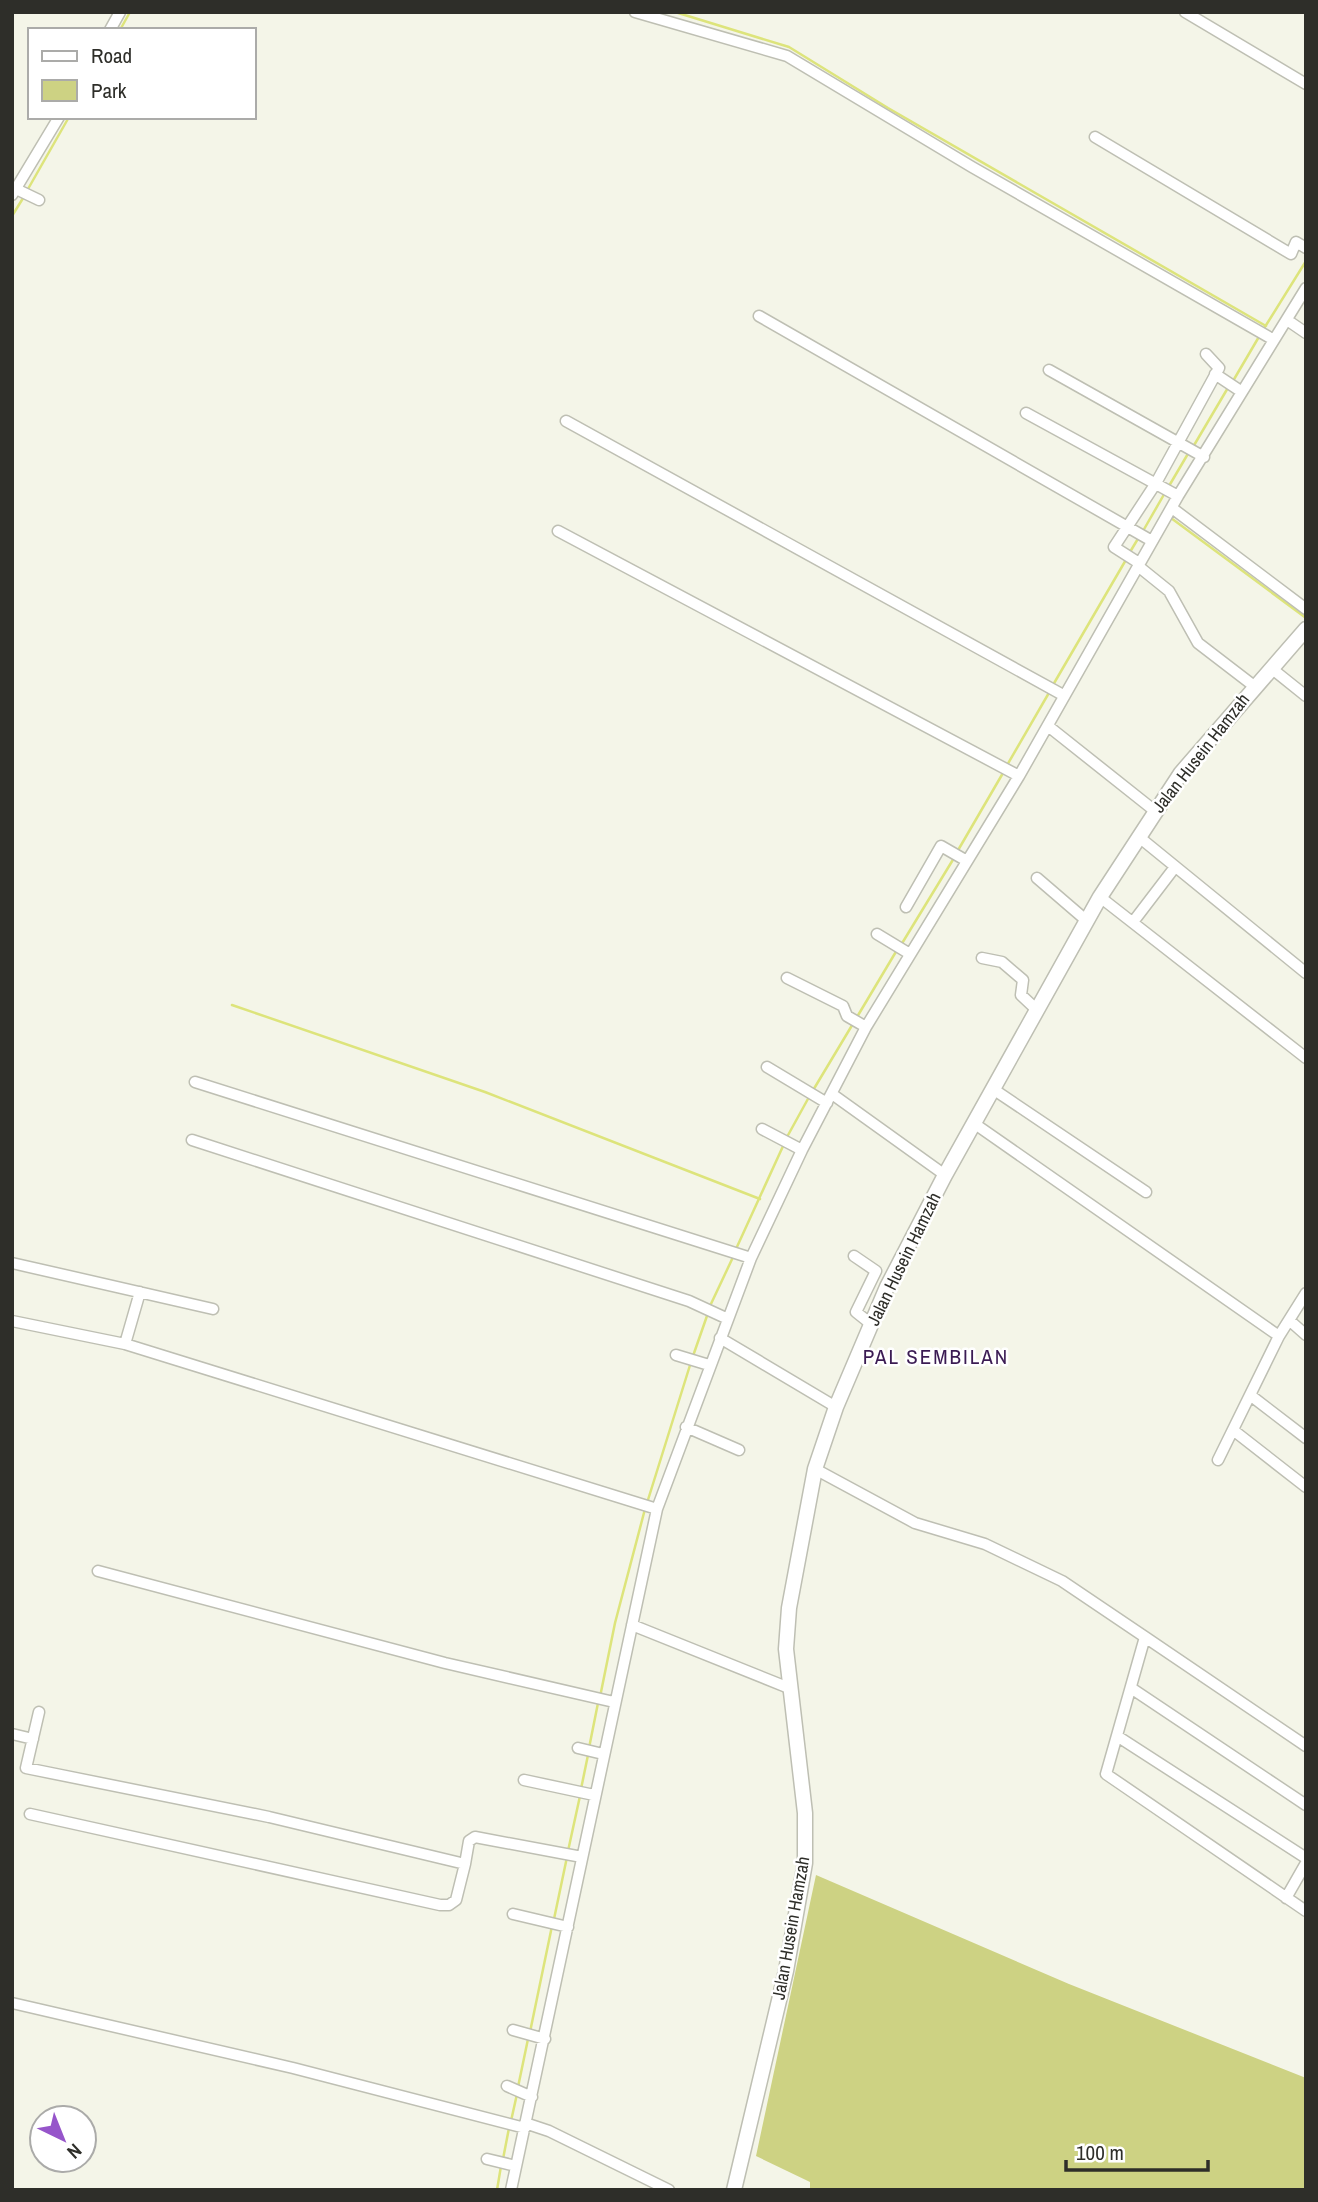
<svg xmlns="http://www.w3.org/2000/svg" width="1318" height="2202" font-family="'Archivo Narrow',sans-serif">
	<rect width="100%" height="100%" fill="#f4f5e8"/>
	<path fill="#cdd283" d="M816,1875L1069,1984L1306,2078V2190H810V2182L756,2156Z"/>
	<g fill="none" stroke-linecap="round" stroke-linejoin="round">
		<path stroke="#dde47b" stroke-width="2.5" d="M675,12L789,47L888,108L1266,326
			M120,30L130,12
			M28,189L69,117
			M12,216L25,195
			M1263,330L1306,261
			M1233,381L1260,335
			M1193,447L1229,386
			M1169,486L1189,452
			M1171,518L1306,618
			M1143,531L1166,491
			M1130,552L1139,537
			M1053,685L1127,558
			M1006,767L1050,691
			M957,852L1003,773
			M901,945L954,858
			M232,1005L485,1092L760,1199
			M857,1017L897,950
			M812,1092L854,1022
			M787,1137L809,1097
			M736,1249L784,1144
			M710,1306L734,1255
			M693,1356L708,1313
			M647,1503L691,1362
			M600,1697L615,1623L645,1509
			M589,1748L598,1703
			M581,1789L588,1755
			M568,1851L580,1796
			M554,1919L567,1857
			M530,2032L552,1926
			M518,2087L528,2039
			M511,2121L517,2094
			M503,2159L509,2128
			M497,2190L501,2166"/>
		<g stroke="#bebfb3" stroke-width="13">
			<path id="minor" d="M635,12L787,56L972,167L1274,340
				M1185,12L1306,84
				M110,30L120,12
				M1095,137L1291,254L1296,242L1306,248
				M16,189L39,200
				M12,195L59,117
				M759,316L1152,541
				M1287,320L1306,333
				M1049,370L1204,457
				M1215,374L1242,392
				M1026,413L1178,496
				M566,421L1063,695
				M1172,508L1306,609
				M558,531L1019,776
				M1139,563L1114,547L1156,483L1219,368L1206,354
				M1138,566L1169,591L1198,643L1254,686
				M1271,668L1306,696
				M1048,726L1155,811
				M1139,837L1306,973
				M1037,878L1087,921
				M1100,897L1306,1058
				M906,907L941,846L967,861
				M1133,922L1175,867
				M877,934L910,954
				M982,958L1002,962L1023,980L1021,995L1038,1011
				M787,978L843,1006L847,1016L866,1027
				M767,1067L827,1103
				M195,1082L751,1258
				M993,1089L1146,1192
				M832,1094L945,1175
				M975,1124L1279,1336
				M762,1129L802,1150
				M192,1140L689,1301L728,1319
				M854,1256L876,1271L856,1312L871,1324
				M12,1263L213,1309
				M1289,1320L1306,1335
				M12,1321L125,1344L657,1509
				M720,1338L836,1407
				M125,1344L140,1292
				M676,1355L709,1365
				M1250,1395L1306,1438
				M686,1427L739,1450
				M1233,1430L1306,1487
				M1218,1460L1279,1336L1306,1293
				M815,1469L915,1523L985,1544L1062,1581L1145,1637L1106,1774L1306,1911
				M98,1571L445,1663L614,1702
				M632,1625L789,1688
				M1145,1637L1306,1746
				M1131,1688L1306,1805
				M39,1712L26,1768L269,1817L465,1864L469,1841L475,1837L582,1857
				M12,1734L33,1739
				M1117,1736L1306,1858
				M578,1748L603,1754
				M524,1780L594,1795
				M30,1814L440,1905H449L456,1900L465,1864
				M1286,1898L1306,1863
				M513,1914L568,1927
				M12,2003L293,2068L525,2128
				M513,2030L545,2039
				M507,2086L532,2097
				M525,2123L549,2131L669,2190
				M487,2159L516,2166
				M511,2190L657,1509L751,1258L802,1150L866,1027L1019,776L1178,496L1306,288"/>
		</g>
		<g stroke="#bebfb3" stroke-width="17">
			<path id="tertiary" d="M734,2190L786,1971L805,1863V1813L786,1649L789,1608L815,1469L836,1407L887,1287L945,1175L1100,897L1181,773L1306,629"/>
		</g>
		<use href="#minor" stroke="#fff" stroke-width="10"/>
		<use href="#tertiary" stroke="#fff" stroke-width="14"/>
	</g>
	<g text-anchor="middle" stroke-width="5" stroke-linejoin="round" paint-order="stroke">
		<g font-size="18" fill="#2e2e29" stroke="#fff">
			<text transform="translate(1201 753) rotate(-52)" y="6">Jalan Husein Hamzah</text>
			<text transform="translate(904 1259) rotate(-64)" y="6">Jalan Husein Hamzah</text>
			<text transform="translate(791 1928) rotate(-80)" y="6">Jalan Husein Hamzah</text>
		</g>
		<g font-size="21" letter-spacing="2" fill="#3b1b53" stroke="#fff">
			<text x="936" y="1364">PAL SEMBILAN</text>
		</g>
	</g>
	<rect width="1318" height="2202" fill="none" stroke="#2e2e29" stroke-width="28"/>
	<rect x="28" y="28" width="228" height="91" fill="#ffffff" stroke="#ababa9" stroke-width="2"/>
	<rect x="42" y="51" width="35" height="10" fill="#ffffff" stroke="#ababa9" stroke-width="2"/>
	<text x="91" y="63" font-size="21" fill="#2e2e29">Road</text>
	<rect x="42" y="80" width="35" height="21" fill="#cdd283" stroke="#ababa9" stroke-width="2"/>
	<text x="91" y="98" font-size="21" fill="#2e2e29">Park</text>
	<g transform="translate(63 2139) rotate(137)"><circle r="33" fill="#ffffff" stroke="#ababa9" stroke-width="2"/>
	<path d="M0-5L12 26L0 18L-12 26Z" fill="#9655ca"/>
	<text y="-10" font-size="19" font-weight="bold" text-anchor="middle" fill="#2e2e29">N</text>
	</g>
	<path d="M1066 2160v10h142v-10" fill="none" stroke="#2e2e29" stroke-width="3.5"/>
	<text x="1076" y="2160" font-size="21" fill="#2e2e29" stroke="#ffffff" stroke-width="5" paint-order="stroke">100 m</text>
</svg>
